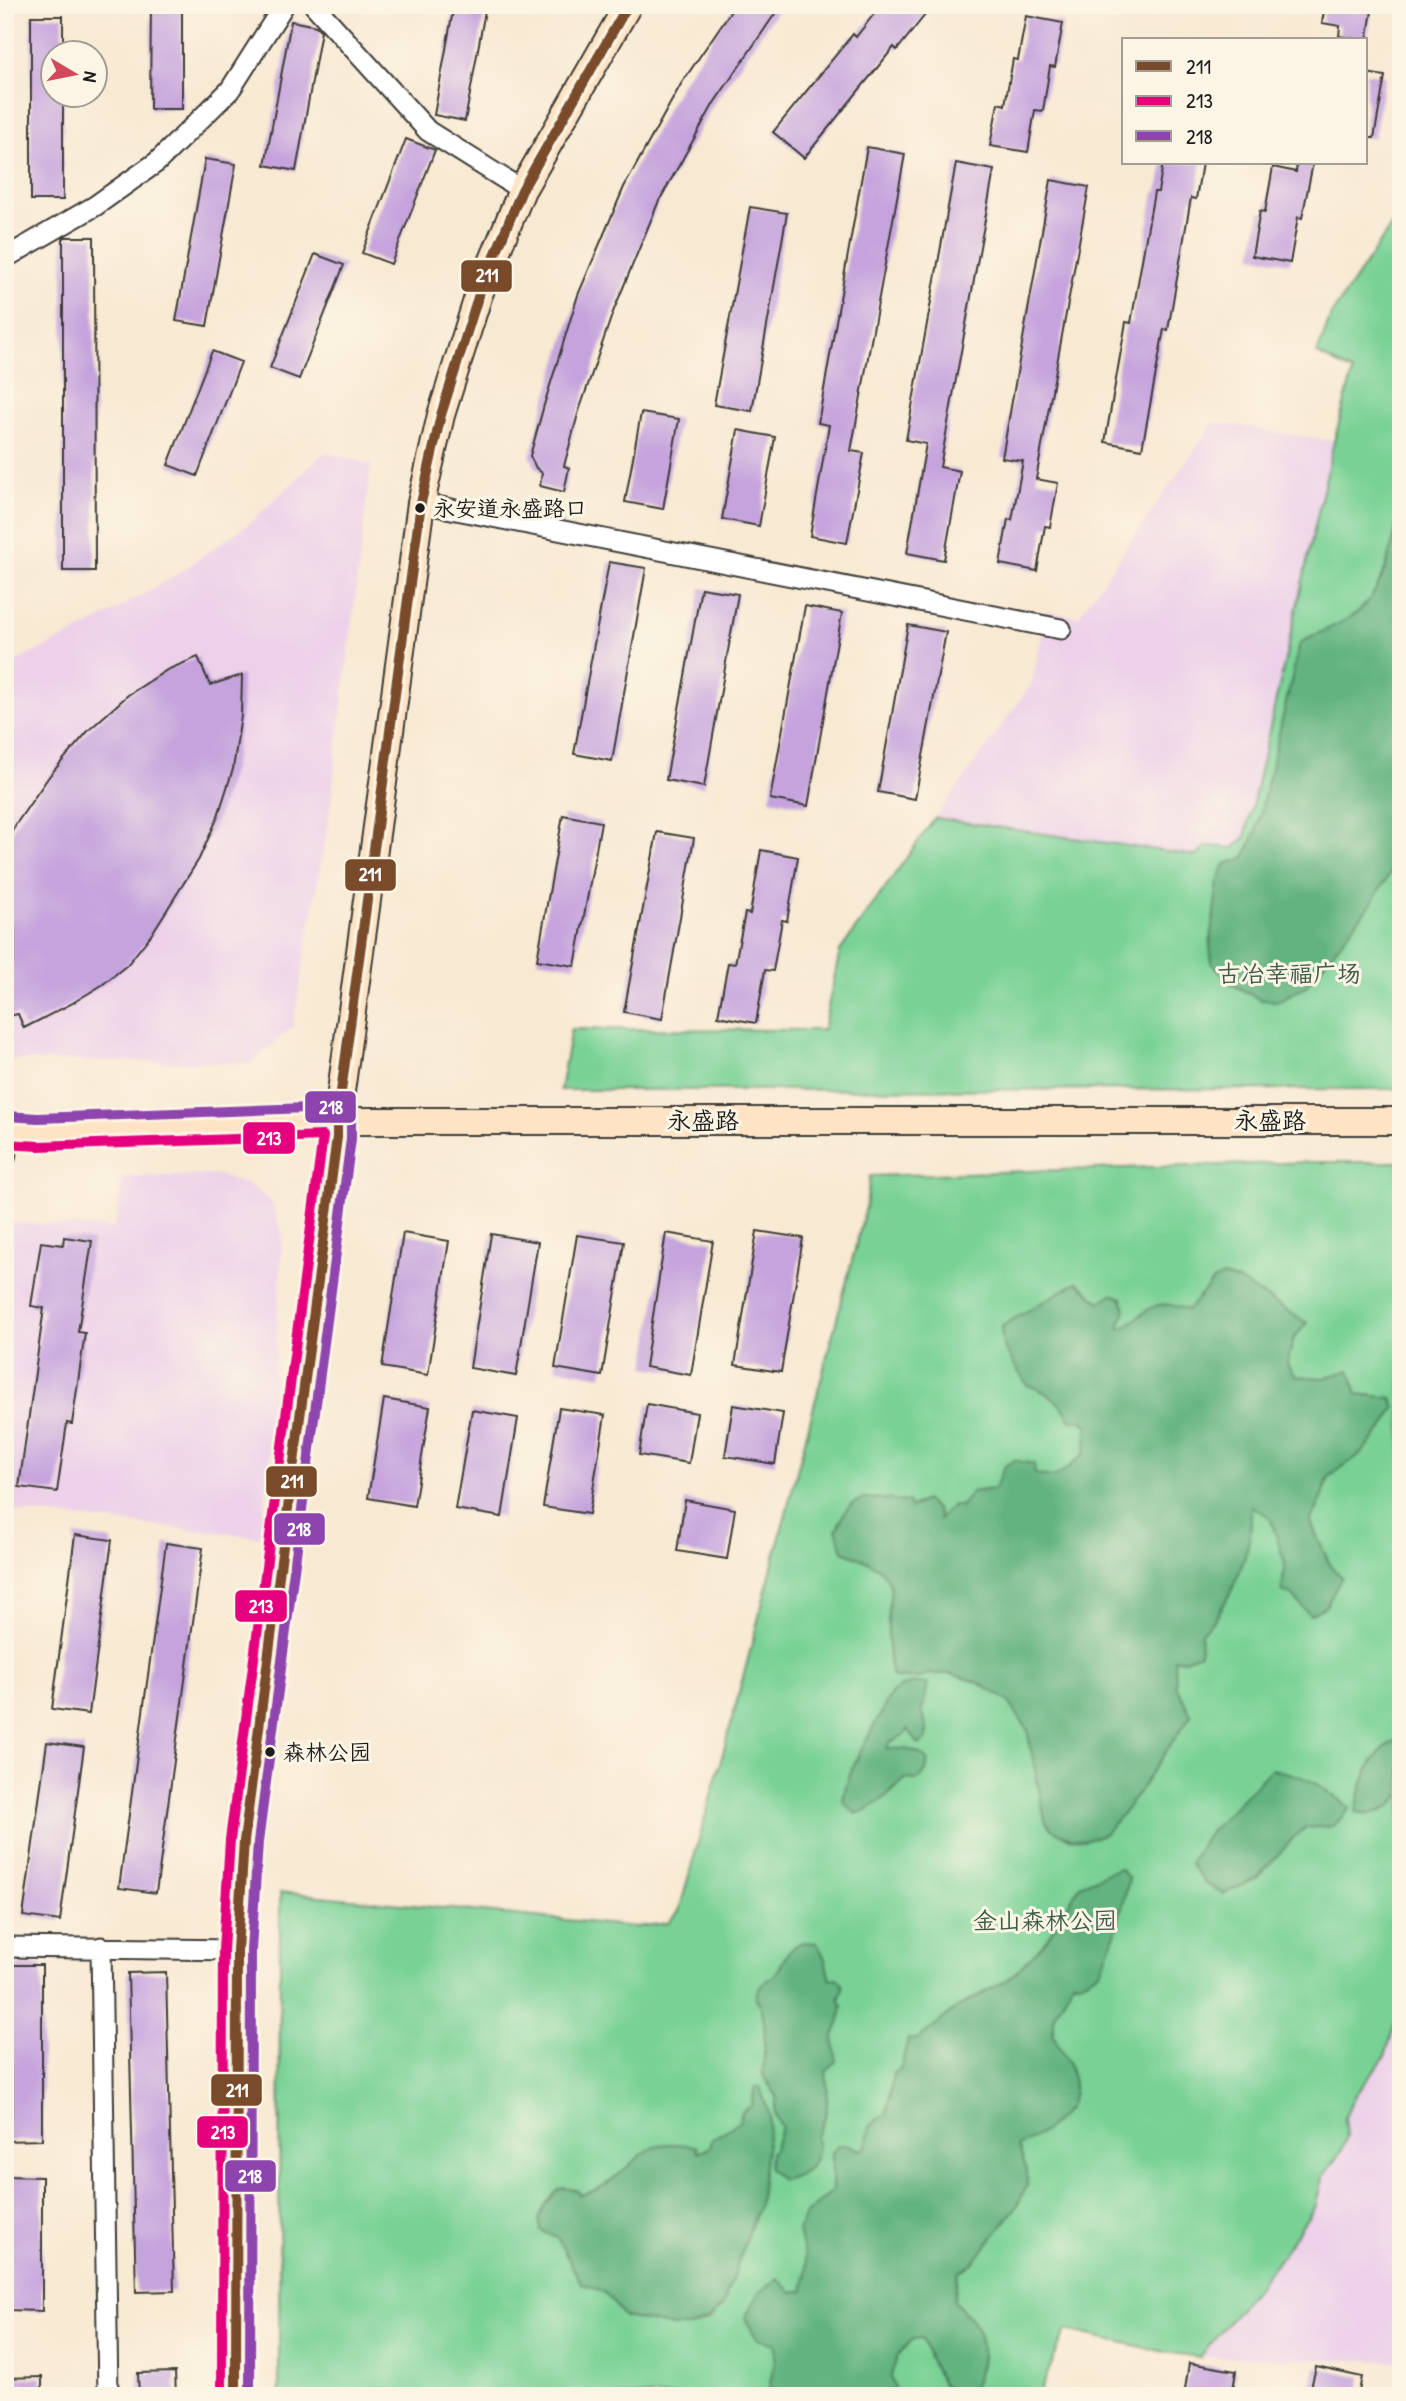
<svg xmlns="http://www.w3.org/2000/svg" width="1406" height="2401" font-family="'Patrick Hand','LXGW WenKai TC',sans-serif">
	<rect width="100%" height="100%" fill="#fcf5e5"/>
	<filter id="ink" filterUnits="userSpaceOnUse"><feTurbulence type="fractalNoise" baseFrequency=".0143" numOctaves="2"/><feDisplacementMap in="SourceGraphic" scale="14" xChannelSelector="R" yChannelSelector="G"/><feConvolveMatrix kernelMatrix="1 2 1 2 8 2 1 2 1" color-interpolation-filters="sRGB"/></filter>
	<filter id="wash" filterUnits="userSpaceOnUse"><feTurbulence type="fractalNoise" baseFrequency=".00686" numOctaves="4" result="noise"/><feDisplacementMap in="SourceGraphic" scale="28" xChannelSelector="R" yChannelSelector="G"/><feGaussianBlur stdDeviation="1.57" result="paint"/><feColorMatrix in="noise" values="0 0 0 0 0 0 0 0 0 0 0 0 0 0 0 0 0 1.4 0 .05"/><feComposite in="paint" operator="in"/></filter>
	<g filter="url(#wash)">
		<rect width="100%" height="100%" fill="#f8e9d2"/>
		<path fill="#edd1e9" d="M1214,422L1334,441L1245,838L1233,848L1206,846L1197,856L840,951L1031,685L1048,611L1078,617Z
			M325,452L371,464L329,817L293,1026L251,1063L5,1060V667L91,625L171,578L251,522Z
			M218,1175L251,1186L271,1201L283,1234L268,1481L260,1537L5,1510V1239L7,1222L115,1228L122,1177Z
			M1401,1995V2361L1200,2357L1276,2263L1316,2205L1322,2178L1342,2150L1347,2137L1345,2117L1355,2095L1385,2057L1396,2021Z"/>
		<path fill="#79d196" stroke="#4a7659" stroke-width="2" d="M1401,211V1089L560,1090L571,1029L823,1030L840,951L935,818L1197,856L1206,846L1233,848L1245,838L1334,441L1353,372L1317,354L1331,315Z
			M1311,1162H1401V1995L1396,2021L1385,2057L1355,2095L1345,2117L1347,2137L1342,2150L1322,2178L1316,2205L1276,2263L1200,2357L1165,2352L1066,2330L1038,2396H279L280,1892L636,1927L668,1923L679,1911L728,1735L866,1207L870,1176Z"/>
		<path fill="#62b37f" stroke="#3f684e" stroke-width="2" d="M1401,501V855L1371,904L1306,986L1278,1001L1261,1000L1231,984L1212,963L1210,945L1218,882L1225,864L1244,858L1256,832L1300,643C1316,634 1333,627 1349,618C1386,596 1394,540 1401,501Z
			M1223,1276L1241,1282L1307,1323L1294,1338L1287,1364L1296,1376L1323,1378L1350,1370L1357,1394L1392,1398L1395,1408L1384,1427L1362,1453L1329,1477L1317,1509L1310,1521L1331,1567L1342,1577L1326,1606L1310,1615L1291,1594L1282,1591L1285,1563L1270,1517L1251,1506C1251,1515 1251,1525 1250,1534C1246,1562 1224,1616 1201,1632L1200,1653L1185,1660L1175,1659L1176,1685L1191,1715L1129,1806L1104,1834L1084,1840L1070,1838L1051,1829L1045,1820L1027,1729L1008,1701L977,1682L951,1674H928L921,1678H892C887,1656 888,1634 888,1612C888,1601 894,1591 888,1580C881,1565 858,1557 843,1551L836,1530C840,1524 842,1515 847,1509C860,1492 890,1500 908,1502L910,1508L925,1500L937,1510L939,1519L953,1505L962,1506L971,1492L994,1489L1005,1466L1014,1460L1034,1464L1035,1474L1053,1477L1067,1469L1085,1453L1088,1426L1082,1421L1071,1420C1062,1402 1046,1391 1027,1385C1018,1368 997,1346 1002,1326L1077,1282L1100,1302L1112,1294L1122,1298L1125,1309L1119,1328H1124C1152,1308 1153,1297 1188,1310L1213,1281Z
			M914,1683L928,1684L922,1710L927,1730L926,1739L919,1745L908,1729L905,1734L889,1743L887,1749C902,1748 915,1748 927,1759C928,1769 926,1774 918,1780L905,1779C892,1792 875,1808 856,1814L843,1801C848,1764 875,1728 891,1694L900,1687Z
			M1401,1738V1793C1391,1810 1375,1816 1356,1812C1361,1783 1371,1749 1401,1738Z
			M1271,1769C1313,1777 1317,1784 1350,1808L1334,1826L1306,1828L1296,1835L1257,1878L1224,1894L1206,1884L1190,1864L1207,1835Z
			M1120,1868L1129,1879L1114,1938L1100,1971L1080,1982L1073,1981C1068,1996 1051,2013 1053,2030C1054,2043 1064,2053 1069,2064C1072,2073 1076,2087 1073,2096C1065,2120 1039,2136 1018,2146L1027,2170V2185L1017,2206L973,2263L958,2273L954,2301C961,2309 971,2317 976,2326C988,2348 980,2375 969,2396H953C937,2381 929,2358 922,2338L913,2339L898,2355L891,2375L896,2396H764L769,2393C770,2373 777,2364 776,2344L757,2339L745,2318L759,2293L778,2278L791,2292L803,2291C811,2261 803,2257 798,2230L805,2215L832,2191V2153L838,2145H849L860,2150L866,2146C869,2128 869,2122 887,2114L893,2073L901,2068L908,2039H918L958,2007L1009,1979L1045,1942L1080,1885Z
			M803,1942L817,1943L824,1956L830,1979L837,1978C845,1985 844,1990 839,1999L842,2004L840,2021L834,2036L836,2061L826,2072C829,2094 829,2118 816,2137C823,2163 804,2176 781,2180L769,2169L770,2153L774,2149L782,2126C772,2117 775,2108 777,2097C774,2090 764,2080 763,2074C762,2070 764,2066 764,2062C764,2046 768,2011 756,1999C758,1979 769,1984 777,1972C787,1957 785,1949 803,1942Z
			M755,2087H760L770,2117L759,2205L723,2304L710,2319L691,2327H673L625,2317L604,2292L581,2283L558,2239L541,2230L539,2219L545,2205L557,2191L564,2188L577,2190L581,2195C617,2186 625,2163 653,2147C663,2142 686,2144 697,2147V2152L710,2148L712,2139L739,2122L742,2112L752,2105Z"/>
		<g id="blocks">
			<path fill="#c5a3dd" d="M151,5H182V109H150Z
				M454,5H486L465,121L434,115Z
				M735,5H781L714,103L658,203L613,312L578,414L564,466L569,468L564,492L540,486L542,473L536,468L530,456L544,405L578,295L624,187L681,84Z
				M881,5H933L897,50L894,47L804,158L773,132L853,34L856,37Z
				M1325,5H1373L1367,41L1339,36L1340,26L1322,23Z
				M31,16H63V52H52V94H63V200H31Z
				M1026,16L1063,23L1055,67L1050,66L1043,111L1035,110L1028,152L990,146L998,103L1005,105L1013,59L1018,60Z
				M291,21L316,26L321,31L296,171L265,165Z
				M1366,73L1385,76L1374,138H1366Z
				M406,139L435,150L391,264L362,253Z
				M867,147L905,154L851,451L864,453L847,543L810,536L829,425L818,423Z
				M205,159L236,164L207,326L176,321Z
				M956,163L994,170L940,467L960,471L944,560L907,553L926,444L906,440Z
				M1163,163H1202L1196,199L1191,198L1168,330L1164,329L1142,449L1105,442L1126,322L1131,323L1154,192H1158Z
				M1297,163H1313L1302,218L1298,217L1290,263L1252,256L1260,211L1265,212L1273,167L1296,172Z
				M1051,180L1089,187L1036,479L1058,483L1050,527L1045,526L1037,571L1000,564L1008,519L1012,520L1023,461L1002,458Z
				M750,207L787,213L752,411L714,405Z
				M65,237H94L95,571H63V239Z
				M315,254L344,265L299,379L270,368Z
				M212,351L241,362L197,476L168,465Z
				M641,413L679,419L663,509L625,502Z
				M738,430L775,437L759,526L722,519Z
				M609,562L646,568L612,761L574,754Z
				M701,588L738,594L704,787L666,780Z
				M805,606L842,613L808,806L770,799Z
				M908,625L946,632L915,799L878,792Z
				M198,657L210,685L242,675L241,716L233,769L217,819L199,859L151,935L127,965L102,985L71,1004L24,1028L18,1014L5,1017V844L16,824L50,775L89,730L128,695L167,670Z
				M563,815L601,822L575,966L537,960Z
				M657,832L694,838L662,1019L624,1012Z
				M761,850L798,857L787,921L782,920L773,971L765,970L756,1023L718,1016L728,963L735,964L745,913L750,914Z
				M757,1231L803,1238L781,1372L735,1365Z
				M403,1233L449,1241L428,1375L382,1367Z
				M666,1233L713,1241L691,1375L645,1367Z
				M491,1234L538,1242L516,1376L470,1368Z
				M577,1235L624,1242L602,1376L555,1368Z
				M64,1237L92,1241L78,1332L85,1333L72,1424L67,1423L57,1492L19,1487L44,1308L31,1306L41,1242L63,1245Z
				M384,1399L430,1407L414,1506L368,1498Z
				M647,1404L697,1413L689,1463L639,1455Z
				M733,1405L783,1413L775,1464L725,1456Z
				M559,1408L605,1415L589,1514L543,1507Z
				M472,1410L518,1418L502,1517L455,1509Z
				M685,1500L735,1509L727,1559L677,1551Z
				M75,1535L112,1540L89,1714L52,1709Z
				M166,1543L203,1548L156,1893L119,1888Z
				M47,1742L84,1747L60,1921L23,1916Z
				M5,1965H42V2140L5,2141Z
				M166,1972L174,2291L136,2292L128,1973Z
				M5,2176L42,2177V2311L5,2310Z
				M1189,2363L1236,2371L1232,2396H1184Z
				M1316,2367L1362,2377L1358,2396H1309Z
				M175,2372L176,2396H139L138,2373Z
				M42,2377V2396H5V2378Z"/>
		</g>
	</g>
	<g filter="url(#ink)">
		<use href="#blocks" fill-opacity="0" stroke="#3d3b37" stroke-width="2"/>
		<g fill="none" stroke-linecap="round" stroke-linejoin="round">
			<g stroke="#3d3b37" stroke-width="23">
				<path id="street" d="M314,5L428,131L522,190
					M5,258L95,206L157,162L230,90L284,5
					M421,503L1061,629
					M5,1158L7,1147
					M5,1947L237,1950
					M101,1947L108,2396"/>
			</g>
			<g stroke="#3d3b37" stroke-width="30">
				<path id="secondary" d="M5,1130L38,1132L337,1121H1401
					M236,2396L237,1950L244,1841L337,1137V1121L421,503L441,415L479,294L522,190L628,5"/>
			</g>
			<use href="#street" stroke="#fff" stroke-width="19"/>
			<use href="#secondary" stroke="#fee4c5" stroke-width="26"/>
			<g stroke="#fcf5e5" stroke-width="16">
				<path id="bus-1" d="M236,2396L237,1950L244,1841L337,1137V1121L421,503L441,415L479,294L522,190L628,5"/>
			</g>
			<g stroke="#fcf5e5" stroke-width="16">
				<path id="bus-2" d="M5,1144L39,1146L323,1136L230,1840L223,1950L222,2396"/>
			</g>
			<g stroke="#fcf5e5" stroke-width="16">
				<path id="bus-3" d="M6,1116L38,1118L336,1107L346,1110L351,1118V1139L258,1842L251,1950L250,2396"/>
			</g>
			<use href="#bus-1" stroke="#7a4b2a" stroke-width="10"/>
			<use href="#bus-2" stroke="#e5007d" stroke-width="10"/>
			<use href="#bus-3" stroke="#8e44ad" stroke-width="10"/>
		</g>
	</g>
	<g fill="#1c1c1c" stroke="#fcf5e5" stroke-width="2.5">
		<circle cx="420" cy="508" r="6"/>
		<circle cx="270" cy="1752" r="6"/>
	</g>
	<g text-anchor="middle" stroke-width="6" stroke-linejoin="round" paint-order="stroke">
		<g font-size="22" fill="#1c1c1c" stroke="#fcf5e5" text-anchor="start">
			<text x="433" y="516">永安道永盛路口</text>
			<text x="283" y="1760">森林公园</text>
		</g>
		<g font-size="24" fill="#3d5b47" stroke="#fcf5e5">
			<text x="1289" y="982">古冶幸福广场</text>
			<text x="1045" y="1929">金山森林公园</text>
		</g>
		<g font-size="24" fill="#1c1c1c" stroke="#fcf5e5">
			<text x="703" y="1129">永盛路</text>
			<text x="1270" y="1129">永盛路</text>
		</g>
	</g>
	<g stroke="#fcf5e5" stroke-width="2.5">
		<rect x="460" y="259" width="53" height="34" rx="7" fill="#7a4b2a"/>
		<rect x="344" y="858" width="53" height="34" rx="7" fill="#7a4b2a"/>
		<rect x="304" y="1090" width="53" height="34" rx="7" fill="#8e44ad"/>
		<rect x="242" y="1121" width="54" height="34" rx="7" fill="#e5007d"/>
		<rect x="265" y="1465" width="53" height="33" rx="7" fill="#7a4b2a"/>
		<rect x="273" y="1512" width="53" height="34" rx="7" fill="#8e44ad"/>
		<rect x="234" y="1589" width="54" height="34" rx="7" fill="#e5007d"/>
		<rect x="210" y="2073" width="53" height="34" rx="7" fill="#7a4b2a"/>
		<rect x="196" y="2115" width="53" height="34" rx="7" fill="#e5007d"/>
		<rect x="224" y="2159" width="53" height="34" rx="7" fill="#8e44ad"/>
	</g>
	<g font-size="19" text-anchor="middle" font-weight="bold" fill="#fff">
		<text x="487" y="282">211</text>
		<text x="370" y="881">211</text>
		<text x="331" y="1114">218</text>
		<text x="269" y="1145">213</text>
		<text x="292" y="1488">211</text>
		<text x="299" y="1536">218</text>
		<text x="261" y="1613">213</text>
		<text x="237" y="2097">211</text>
		<text x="223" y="2139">213</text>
		<text x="250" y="2183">218</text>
	</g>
	<rect width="1406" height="2401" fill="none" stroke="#fcf5e5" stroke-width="28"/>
	<rect x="1122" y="38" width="245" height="126" fill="#fcf5e5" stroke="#a29e95" stroke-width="2"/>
	<rect x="1136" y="61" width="35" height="10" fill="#7a4b2a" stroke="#a29e95" stroke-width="2"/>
	<text x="1186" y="74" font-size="21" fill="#1c1c1c">211</text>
	<rect x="1136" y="96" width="35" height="10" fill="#e5007d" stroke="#a29e95" stroke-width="2"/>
	<text x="1186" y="108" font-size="21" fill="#1c1c1c">213</text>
	<rect x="1136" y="131" width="35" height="10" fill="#8e44ad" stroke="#a29e95" stroke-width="2"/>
	<text x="1186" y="144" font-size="21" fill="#1c1c1c">218</text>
	<g transform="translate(74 74) rotate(100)"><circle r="33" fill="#fcf5e5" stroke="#a29e95" stroke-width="2"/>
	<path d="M0-5L12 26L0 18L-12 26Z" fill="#d1495b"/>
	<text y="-10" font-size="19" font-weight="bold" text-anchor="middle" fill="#1c1c1c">N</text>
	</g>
</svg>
